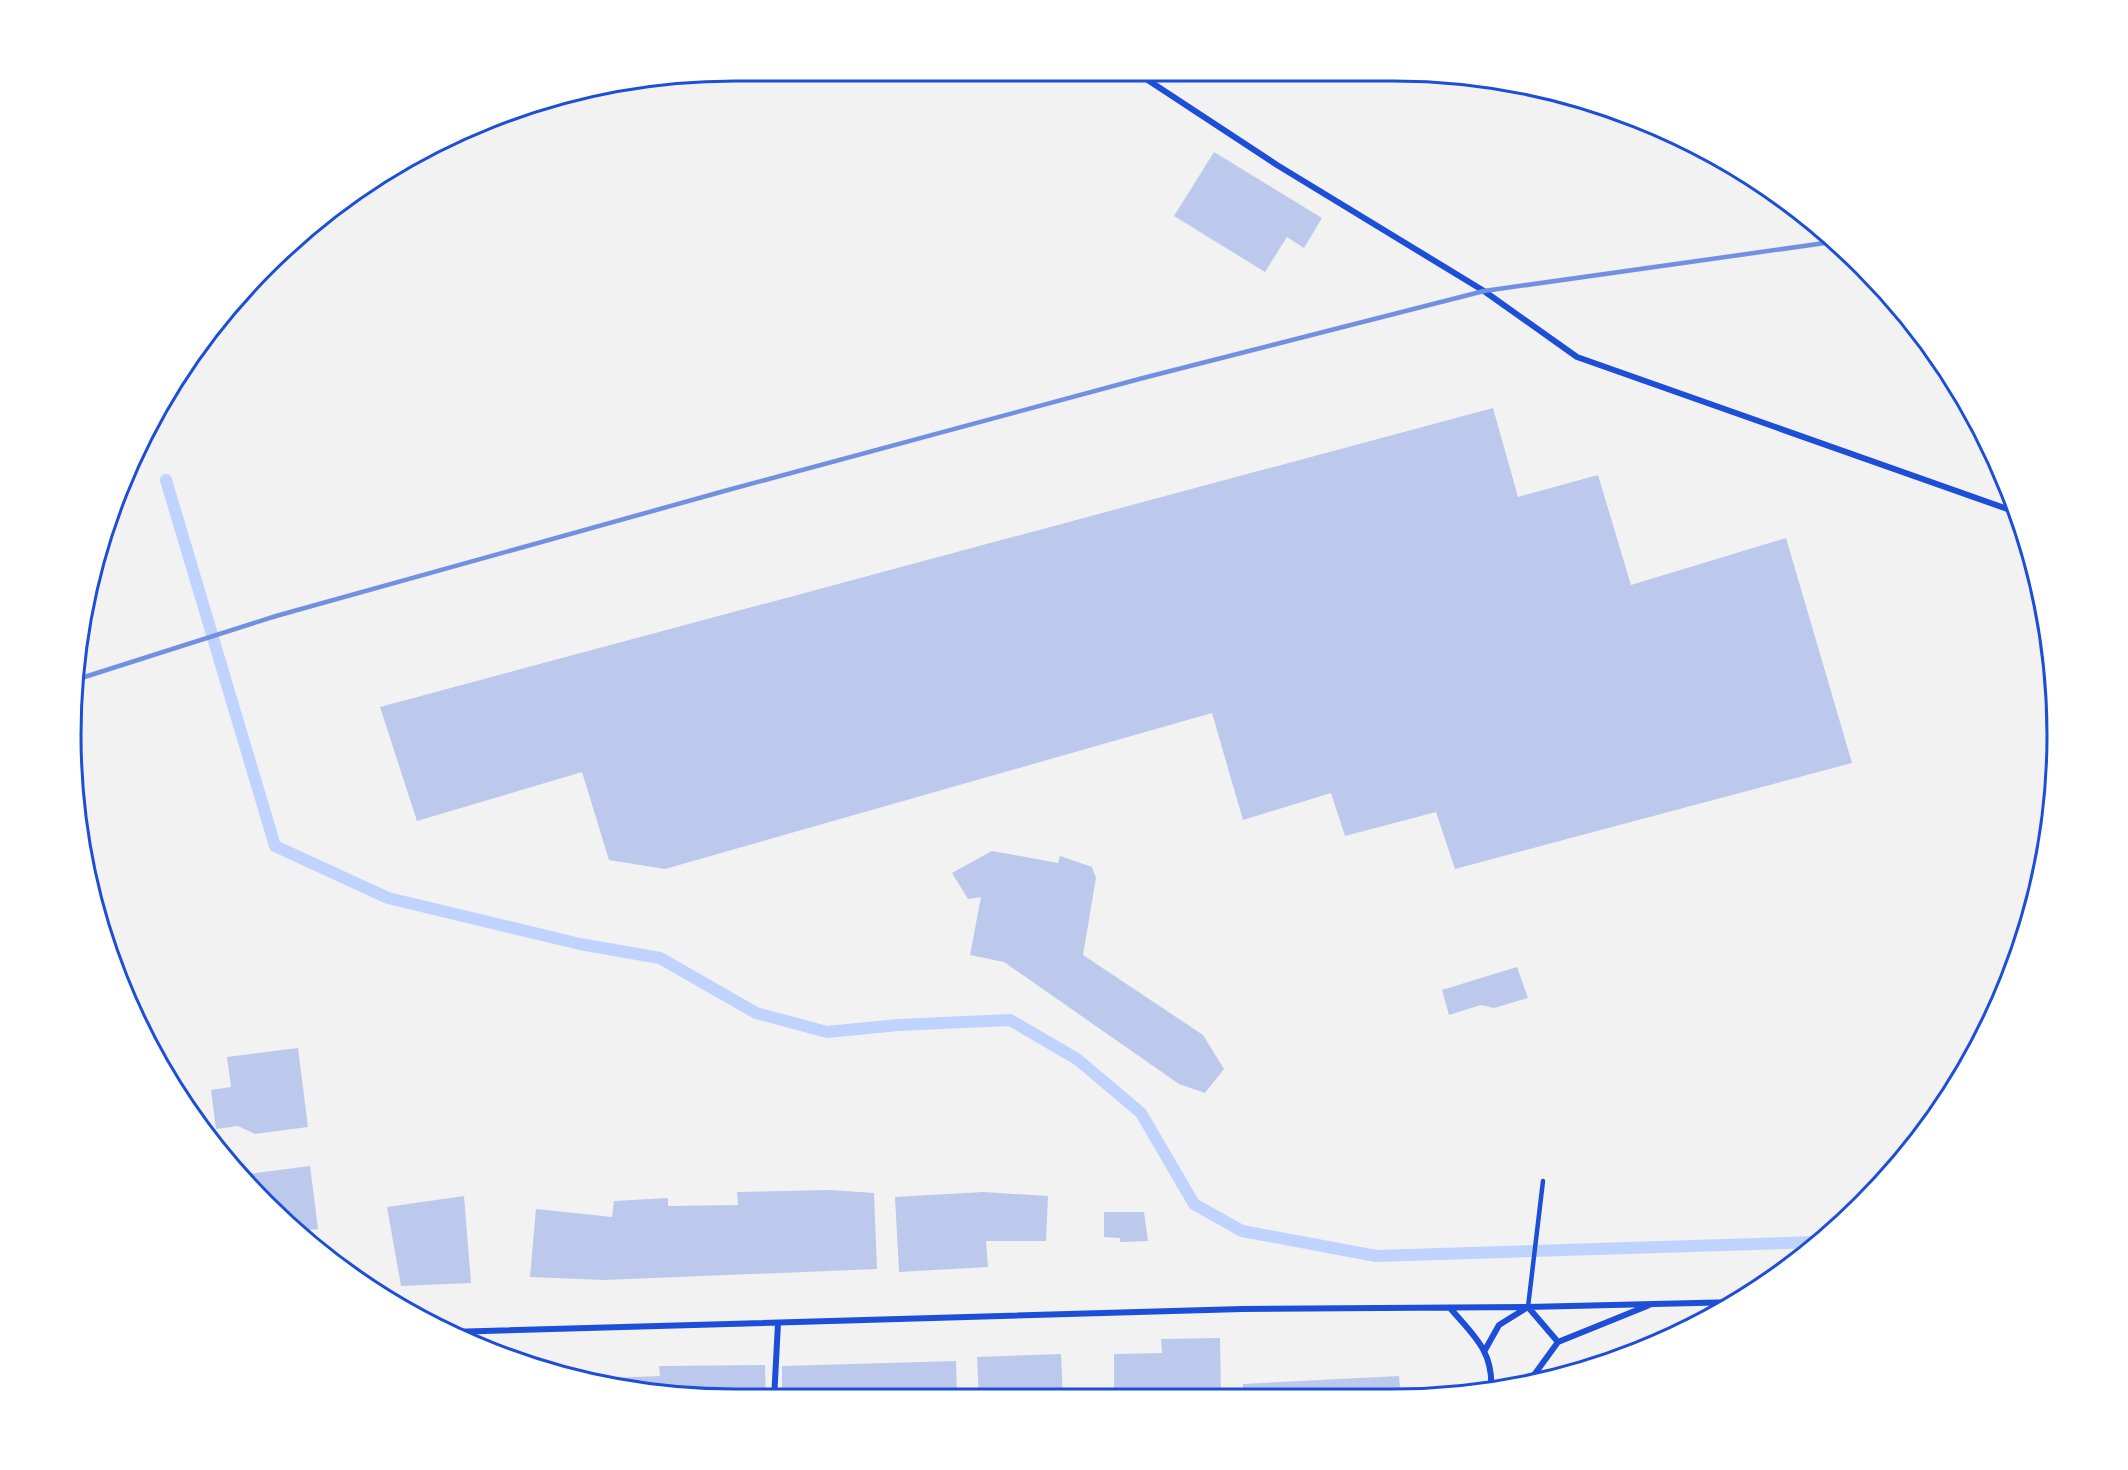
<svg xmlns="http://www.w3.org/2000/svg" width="2128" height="1470" font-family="Cabin,sans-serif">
	<rect width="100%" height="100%" fill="#f2f2f2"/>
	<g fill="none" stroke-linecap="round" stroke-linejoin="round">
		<path stroke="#bfd3fe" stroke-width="12" d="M166,480L275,846L388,898L580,944L660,958L756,1013L827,1032L898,1025L1010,1020L1077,1059L1141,1113L1194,1204L1242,1231L1376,1256L1818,1242"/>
	</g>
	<path fill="#bdc9ec" d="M1214,152L1322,218L1304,248L1287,237L1265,272L1174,216Z
		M1493,408L1518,497L1598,475L1631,585L1786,538L1852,763L1455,869L1436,812L1345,836L1331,793L1243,820L1212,713L665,869L609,860L582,772L417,821L380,707Z
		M992,851L1058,863L1060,856L1092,867L1096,878L1083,955L1203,1035L1224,1069L1205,1093L1179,1084L1004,962L970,955L981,897L968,899L952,873Z
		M1517,967L1528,998L1494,1008L1481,1005L1449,1015L1442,990Z
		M298,1048L308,1127L255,1134L238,1126L216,1129L211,1090L231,1087L227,1057Z
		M310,1166L318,1229L298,1231L265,1205L240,1175Z
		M829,1190L874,1193L877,1269L604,1280L530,1277L536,1209L612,1217L614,1201L668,1198V1206L738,1205L737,1192Z
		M983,1192L1048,1196L1046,1241H986L988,1267L899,1272L895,1197Z
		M464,1196L471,1283L401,1286L387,1207Z
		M1104,1212H1144L1148,1241L1120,1242V1238L1104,1237Z
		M1220,1338L1221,1395H1189V1400H1114V1354L1162,1353L1161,1339Z
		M1061,1354L1063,1400H979L977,1357Z
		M956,1361L957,1400H782V1366Z
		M765,1365L766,1400H735L605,1387L581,1379L660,1376L659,1366Z
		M1399,1376L1401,1399L1243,1400V1384Z"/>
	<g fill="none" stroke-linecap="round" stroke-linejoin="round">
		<path stroke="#1d4ed8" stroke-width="4.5" d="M1528,1307L1543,1181"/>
		<path stroke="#1d4ed8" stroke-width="6" d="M1134,71L1277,165L1484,291L1577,357L2016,512
			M1528,1307L1558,1342
			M1450,1308C1473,1335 1494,1351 1491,1390
			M450,1332L1242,1309L1528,1307L1738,1302
			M1485,1350L1499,1325L1528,1307
			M1526,1386L1558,1342L1652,1304
			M774,1400L778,1323"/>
		<path stroke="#7290e2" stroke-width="4.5" d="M75,680L276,616L728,490L1143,378L1484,291L1832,242"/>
	</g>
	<path d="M0 0H2128V1470H0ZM735 81H1393A654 654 0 0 1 2047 735V735A654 654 0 0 1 1393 1389H735A654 654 0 0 1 81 735V735A654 654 0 0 1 735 81Z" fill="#fff" fill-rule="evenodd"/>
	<path fill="none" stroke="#1d4ed8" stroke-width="3" d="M735 81H1393A654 654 0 0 1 2047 735V735A654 654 0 0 1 1393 1389H735A654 654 0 0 1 81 735V735A654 654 0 0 1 735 81Z"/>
</svg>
